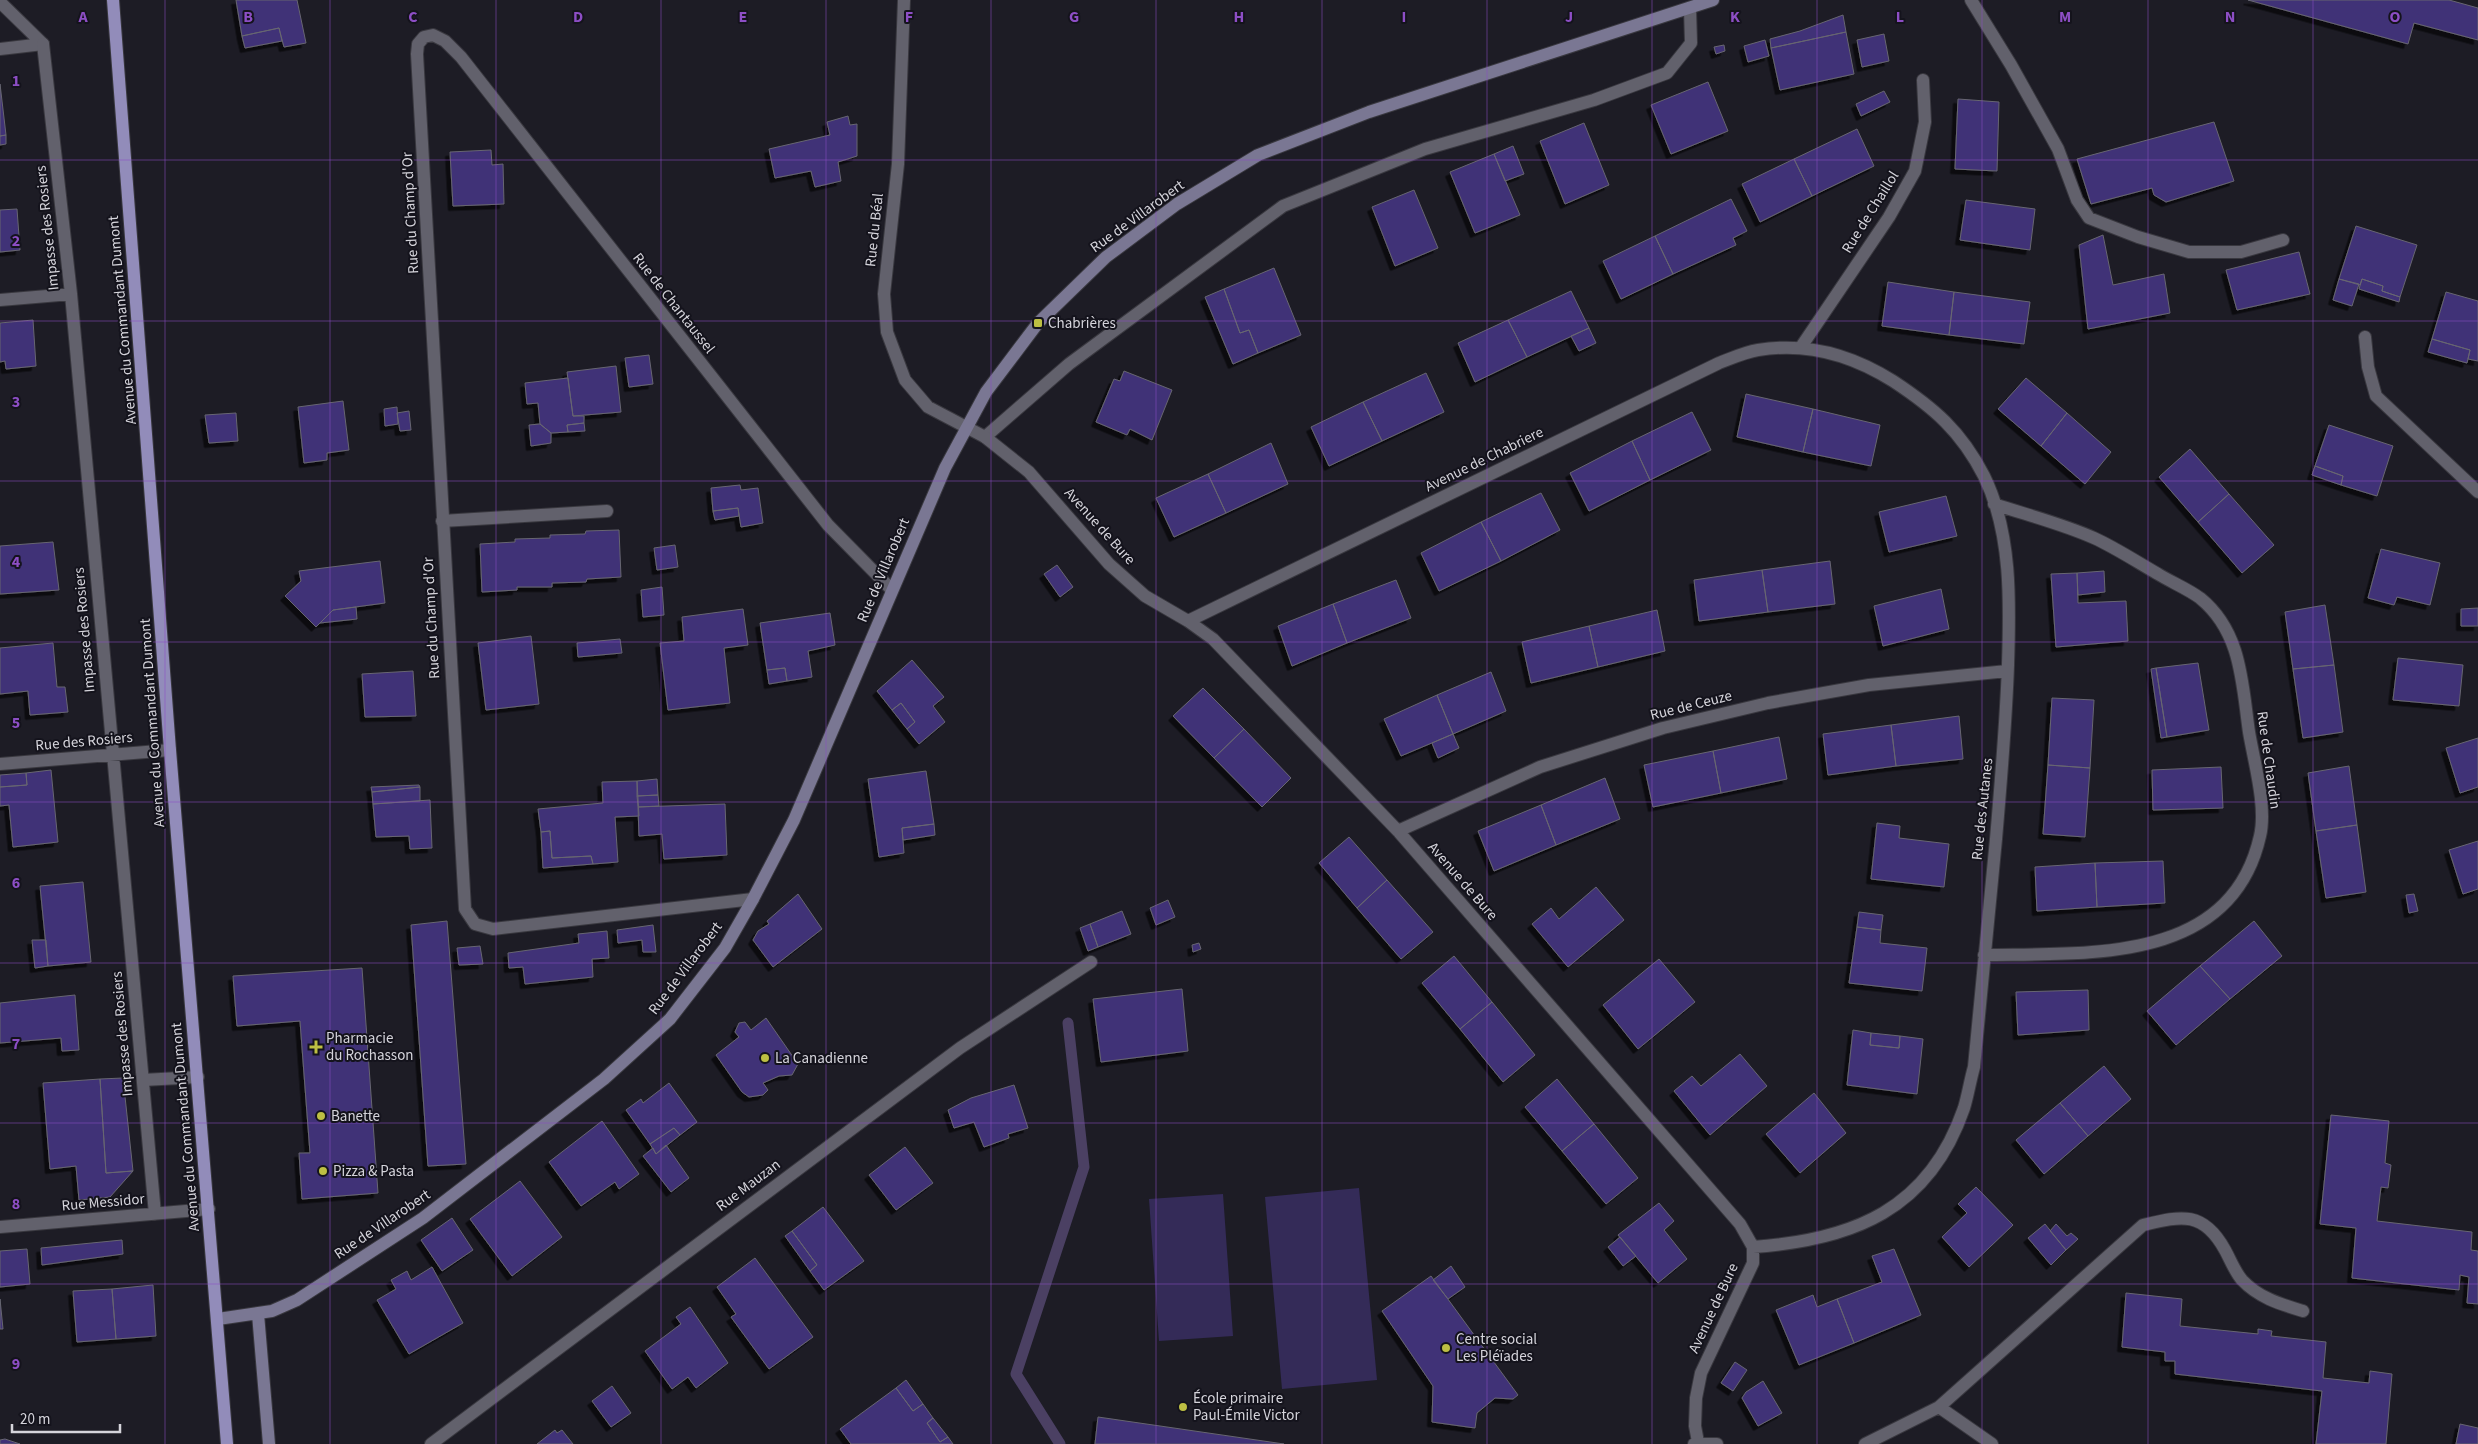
<svg xmlns="http://www.w3.org/2000/svg" width="2478" height="1444" font-family="'Source Sans 3',sans-serif">
	<defs>
		<filter id="shadow"><feDropShadow dx="-4.5" dy="4.5" stdDeviation="0" flood-color="#0009"/></filter>
	</defs>
	<rect width="100%" height="100%" fill="#1d1c25"/>
	<path fill="#342b58" d="M1359,1188L1377,1380L1282,1389L1265,1197Z
		M1223,1194L1233,1336L1159,1341L1149,1199Z"/>
	<g fill="none" stroke-linecap="round" stroke-linejoin="round">
		<path stroke="#4b4063" stroke-width="11" d="M1060,1444L1016,1374L1084,1167L1068,1023"/>
	</g>
	<path fill="#413077" stroke="#676671" filter="url(#shadow)" d="M236,0H297L306,43L284,47L279,28L242,36Z
		M2248,0H2449L2478,8V40L2414,23L2408,44Z
		M1843,15L1846,32L1771,48L1770,39L1800,31Z
		M279,28L282,41L245,48L242,36Z
		M1846,32L1854,74L1780,90L1771,48Z
		M1884,34L1889,61L1862,67L1857,40Z
		M1765,40L1769,56L1748,62L1744,46Z
		M1724,45L1725,51L1716,54L1714,47Z
		M1708,82L1728,131L1671,154L1651,105Z
		M0,84L6,135L0,136Z
		M1884,91L1890,102L1861,116L1856,104Z
		M1958,99L1999,102L1997,171L1955,169Z
		M848,116L850,125L857,124V156L838,162L841,181L815,187L811,171L775,178L769,149L830,135L827,122Z
		M2214,122L2234,181L2166,202L2154,195L2152,188L2091,204L2077,159Z
		M1584,123L1609,185L1565,204L1540,141Z
		M1857,129L1874,166L1812,196L1794,159Z
		M6,135V144L0,145V136Z
		M1513,146L1524,174L1505,181L1494,154Z
		M491,150L492,165L503,164L504,204L453,206L450,152Z
		M1494,154L1520,215L1475,233L1450,172Z
		M1794,159L1812,196L1760,222L1742,184Z
		M1414,190L1438,248L1395,266L1372,207Z
		M1731,199L1747,231L1733,238L1736,245L1673,274L1655,236Z
		M1966,200L2035,209L2030,250L1960,240Z
		M17,209L20,250L0,252V210Z
		M2356,226L2417,245L2400,297L2382,291L2383,286L2362,279L2360,285L2339,279Z
		M2103,235L2113,285L2164,274L2170,313L2088,329L2079,245Z
		M1655,236L1673,274L1621,299L1603,261Z
		M2299,252L2310,294L2237,310L2226,270Z
		M1274,268L1301,335L1258,353L1249,330L1240,333L1224,289Z
		M2339,279L2359,284L2352,306L2333,300Z
		M2362,279L2383,286L2382,291L2400,297L2399,302L2359,289Z
		M1888,282L1954,292L1949,335L1882,326Z
		M1224,289L1240,333L1249,330L1258,353L1233,364L1205,297Z
		M1571,291L1589,328L1527,357L1508,320Z
		M1954,292L2030,302L2024,344L1949,335Z
		M2446,292L2478,301V361L2468,359L2470,350L2432,339Z
		M33,320L36,366L6,369L5,361L0,362V323Z
		M1508,320L1527,357L1475,382L1458,343Z
		M1589,328L1596,343L1579,351L1571,336Z
		M2432,339L2470,350L2467,363L2428,352Z
		M649,355L653,384L629,387L625,358Z
		M616,366L621,412L573,416L567,372Z
		M1124,371L1172,390L1152,440L1130,429L1127,435L1096,422L1114,379L1120,381Z
		M1426,373L1444,412L1382,441L1363,402Z
		M568,378L573,416H584V423L567,425L568,432L551,433L540,424L538,403L527,404L525,383Z
		M2026,378L2067,413L2041,446L1998,409Z
		M1746,394L1813,409L1803,452L1737,437Z
		M343,401L349,450L327,453V460L304,463L298,407Z
		M1363,402L1382,441L1329,466L1311,427Z
		M397,407L398,424L385,426L384,409Z
		M1813,409L1880,425L1871,466L1803,452Z
		M409,411L411,430L400,431L397,413Z
		M1692,412L1711,450L1650,480L1632,441Z
		M236,413L238,441L209,443L205,415Z
		M2067,413L2111,452L2085,484L2041,446Z
		M584,423L585,431L568,432L567,425Z
		M540,424L551,433V443L531,446L529,425Z
		M2329,425L2393,446L2377,496L2341,485L2343,476L2315,466Z
		M1632,441L1650,480L1589,511L1570,473Z
		M1271,443L1288,484L1226,513L1208,474Z
		M2190,449L2229,494L2198,522L2159,477Z
		M2315,466L2343,476L2341,485L2312,475Z
		M1208,474L1226,513L1174,537L1156,498Z
		M740,485L741,490L758,488L763,523L741,527L738,508L713,511L711,488Z
		M1541,493L1560,530L1501,561L1481,522Z
		M2229,494L2274,545L2242,573L2198,522Z
		M1946,496L1957,536L1889,552L1879,512Z
		M738,508L739,516L715,520L713,511Z
		M1481,522L1501,561L1439,591L1421,553Z
		M619,530L621,577L587,579L586,582L552,583V587H517V590L482,592L480,544L515,542V539L550,538V535L585,534L586,531Z
		M53,542L59,590L0,594V546Z
		M675,545L678,567L657,570L654,548Z
		M2381,549L2440,563L2430,605L2397,597L2394,605L2368,598Z
		M380,561L385,603L333,610L316,627L285,596L301,581L299,571Z
		M1830,561L1835,604L1768,612L1762,570Z
		M1057,565L1073,587L1060,597L1044,574Z
		M1762,570L1768,612L1699,621L1694,580Z
		M2104,571L2105,592L2078,595L2077,573Z
		M2077,573L2078,603L2126,601L2128,641L2056,647L2051,574Z
		M1396,580L1411,618L1347,643L1333,604Z
		M662,587L664,615L643,617L641,590Z
		M1941,589L1949,629L1883,646L1874,606Z
		M1333,604L1347,643L1292,666L1278,626Z
		M2325,605L2334,665L2293,669L2285,612Z
		M356,607L357,619L320,623L333,610Z
		M2478,608V626H2461V609Z
		M743,609L748,645L724,648L730,703L668,710L660,643L684,641L682,617Z
		M1657,610L1665,651L1598,667L1589,626Z
		M830,613L835,645L808,651L812,677L787,681L785,668L767,670L760,623Z
		M1589,626L1598,667L1531,683L1522,642Z
		M531,636L539,704L486,710L478,643Z
		M620,639L622,653L578,657L577,643Z
		M53,643L57,687H65L68,712L30,715L28,691L0,694V648Z
		M2398,658L2463,665L2459,706L2393,700Z
		M912,660L944,697L933,706L945,722L919,744L907,729L915,722L901,703L892,710L877,691Z
		M2198,663L2209,730L2167,737L2156,668Z
		M2334,665L2343,732L2303,738L2293,669Z
		M785,668L787,681L769,684L767,670Z
		M2156,668L2167,737L2161,738L2151,669Z
		M413,671L416,716L365,717L362,674Z
		M1491,672L1506,711L1453,734L1437,695Z
		M1203,688L1244,729L1214,758L1173,716Z
		M1437,695L1453,734L1401,756L1384,719Z
		M2052,698L2094,700L2090,768L2048,765Z
		M901,703L915,722L907,729L892,710Z
		M1959,716L1963,759L1896,766L1891,725Z
		M1891,725L1896,766L1828,775L1823,734Z
		M1244,729L1291,778L1262,807L1214,758Z
		M1453,734L1459,748L1438,758L1432,743Z
		M1779,737L1787,779L1721,793L1713,751Z
		M2478,738V787L2460,793L2446,748Z
		M1713,751L1721,793L1653,807L1644,765Z
		M2048,765L2090,768L2085,837L2043,834Z
		M2349,766L2357,825L2316,831L2308,773Z
		M2221,767L2223,808L2153,810L2152,770Z
		M51,770L58,842L13,847L9,805L0,806V787L27,785L26,773Z
		M926,771L934,824L902,828L904,853L879,857L868,779Z
		M26,773L27,785L0,787V775Z
		M1605,778L1620,819L1556,845L1541,805Z
		M657,779L658,795L637,796V781Z
		M637,781L639,816L615,817L618,862L593,864L591,856L552,858L550,831L541,832L538,809L603,803L602,782Z
		M419,785L420,787L372,792L371,787Z
		M420,787V801L373,804L372,792Z
		M658,795L659,806L638,807L637,796Z
		M430,800L432,848L410,849L409,836L376,837L373,804Z
		M725,804L727,855L664,859L662,834L639,836L638,807Z
		M1541,805L1556,845L1494,871L1478,831Z
		M1877,823L1900,826L1899,838L1949,844L1944,887L1871,879Z
		M934,824L935,835L903,840L902,828Z
		M2357,825L2366,892L2326,898L2316,831Z
		M550,831L552,858L591,856L593,864L543,868L541,832Z
		M1349,837L1387,880L1357,908L1319,863Z
		M2478,841V889L2463,894L2449,850Z
		M2163,861L2165,903L2097,907L2095,863Z
		M2095,863L2097,907L2037,911L2035,867Z
		M1387,880L1433,932L1401,959L1357,908Z
		M83,882L91,962L48,966L40,886Z
		M1596,887L1624,920L1568,967L1532,924L1551,908L1559,919Z
		M798,894L822,929L773,967L753,940L758,931L769,924L767,921Z
		M2414,894L2418,911L2409,913L2406,895Z
		M1168,900L1175,917L1156,925L1150,908Z
		M1122,911L1131,934L1098,947L1090,924Z
		M1859,912L1883,915L1881,930L1857,927Z
		M447,921L466,1164L428,1166L411,925Z
		M2254,921L2282,956L2230,999L2200,966Z
		M1090,924L1098,947L1088,951L1080,928Z
		M653,925L656,952H643L642,940L618,943L617,930Z
		M1857,927L1881,930L1880,943L1927,948L1922,991L1849,983Z
		M607,931L609,958L592,959L593,977L525,984L523,967L509,968L508,953L579,943L578,934Z
		M32,940H46L48,966L35,968Z
		M1199,943L1201,949L1193,952L1192,945Z
		M480,946L483,964L459,965L457,948Z
		M1454,956L1492,1002L1460,1029L1422,983Z
		M1659,959L1695,1002L1638,1049L1603,1005Z
		M2200,966L2230,999L2176,1045L2147,1011Z
		M362,968L378,1193L302,1199L299,1153H310L300,1021L237,1026L233,976Z
		M1182,989L1188,1051L1101,1062L1093,999Z
		M2088,990L2089,1030L2018,1035L2016,992Z
		M75,995L79,1050L62,1051L61,1038L0,1043V1003Z
		M1492,1002L1535,1055L1503,1082L1460,1029Z
		M766,1018L798,1064L792,1075L779,1076L763,1083L768,1090L763,1095L749,1097L742,1092L716,1055L739,1037L735,1032L739,1023L745,1022L751,1030Z
		M1853,1030L1871,1033L1870,1045L1899,1048L1900,1036L1923,1039L1917,1094L1847,1085Z
		M1871,1033L1900,1036L1899,1048L1870,1045Z
		M1740,1054L1767,1086L1710,1135L1674,1091L1692,1076L1701,1086Z
		M2104,1066L2131,1099L2088,1136L2060,1103Z
		M123,1078L133,1171L106,1173L100,1079Z
		M100,1079L106,1173L133,1171L110,1197L79,1200L76,1166L50,1169L43,1083Z
		M1557,1079L1594,1124L1562,1151L1525,1107Z
		M669,1083L697,1122L680,1135L674,1128L650,1144L626,1110L641,1099L643,1103Z
		M1014,1085L1028,1128L1008,1134L1009,1138L984,1147L974,1122L954,1128L948,1110L971,1098Z
		M1814,1093L1846,1133L1800,1173L1766,1134Z
		M2060,1103L2088,1136L2044,1174L2016,1140Z
		M2331,1115L2389,1121L2385,1163L2391,1165L2388,1188L2381,1187L2377,1221L2472,1232L2471,1250L2478,1251V1304L2467,1303L2469,1277L2460,1275L2459,1290L2352,1278L2356,1228L2320,1224Z
		M602,1121L639,1174L619,1189L615,1182L581,1206L549,1162Z
		M1594,1124L1638,1178L1606,1204L1562,1151Z
		M674,1128L680,1135L656,1154L650,1144Z
		M666,1145L689,1178L671,1192L643,1156L653,1148L656,1154Z
		M905,1147L933,1183L896,1210L869,1175Z
		M520,1181L562,1237L512,1276L470,1219Z
		M1976,1187L2013,1225L1969,1267L1942,1237L1967,1213L1958,1204Z
		M1659,1203L1674,1221L1664,1230L1687,1259L1658,1283L1618,1235Z
		M823,1207L864,1261L824,1290L810,1271L817,1265L792,1231Z
		M452,1218L473,1250L442,1271L421,1240Z
		M2045,1224L2066,1250L2051,1265L2028,1238Z
		M2056,1224L2067,1236L2071,1233L2078,1239L2066,1250L2050,1231Z
		M792,1231L817,1265L810,1271L785,1236Z
		M1620,1237L1636,1256L1623,1266L1608,1247Z
		M122,1240L123,1254L42,1265L41,1248Z
		M27,1249L30,1284L0,1287V1251Z
		M1894,1249L1921,1315L1854,1343L1837,1299L1882,1282L1872,1256Z
		M755,1258L813,1337L769,1369L731,1317L736,1314L717,1287Z
		M1451,1266L1465,1287L1448,1299L1433,1280Z
		M432,1267L463,1323L409,1354L377,1300L396,1289L391,1280L407,1271L411,1280Z
		M1431,1276L1518,1395L1513,1399L1495,1398L1477,1413L1475,1428L1432,1422L1433,1386L1382,1311Z
		M153,1285L156,1336L116,1339L112,1289Z
		M112,1289L116,1339L77,1342L73,1291Z
		M2126,1293L2182,1299L2180,1326L2258,1334V1329L2272,1331L2271,1336L2326,1342L2323,1378L2369,1383L2370,1371L2392,1374L2386,1444H2316L2322,1391L2175,1374V1361H2165V1352L2122,1347Z
		M1813,1295L1817,1307L1837,1299L1854,1343L1799,1365L1776,1310Z
		M0,1299L3,1329H0Z
		M690,1307L728,1363L696,1388L688,1377L672,1389L645,1351L681,1324L676,1317Z
		M1735,1362L1747,1370L1733,1391L1721,1383Z
		M906,1380L923,1404L913,1411L896,1388Z
		M1763,1381L1782,1413L1758,1426L1742,1398L1746,1392Z
		M612,1386L631,1413L611,1427L592,1401Z
		M896,1388L913,1411L923,1404L933,1418L927,1423L940,1442L948,1437L953,1444H851L840,1429Z
		M1098,1417L1284,1444H1095Z
		M933,1418L948,1437L940,1442L927,1423Z
		M2460,1424L2478,1428V1444H2456Z
		M555,1430L557,1433L562,1430L573,1444H537Z
		M5,1439L20,1444H0V1440Z"/>
	<g fill="none" stroke-linecap="round" stroke-linejoin="round">
		<g stroke="#39383f" stroke-width="14">
			<path id="service" d="M0,2L43,44
				M0,49L43,44
				M2365,337L2368,367L2376,396L2478,492
				M985,437L1069,364L1283,206L1425,149L1594,100L1667,73L1691,43L1690,9
				M442,521L607,511"/>
		</g>
		<g stroke="#39383f" stroke-width="14">
			<path id="minor" d="M904,0L898,164L884,294L887,332L905,380L928,407L985,437L1029,472L1109,564L1145,596L1188,621L1213,639L1398,831L1740,1224L1753,1247V1263L1701,1373L1696,1398L1695,1426L1698,1442
				M1971,0L2011,65L2058,149L2077,200L2089,218L2138,237L2189,252H2241L2283,240
				M43,44L71,294L155,1214
				M0,300L71,294
				M1801,347L1889,217L1915,171L1925,122L1923,80
				M1188,621L1719,363C1732,358 1745,352 1758,350C1807,342 1852,355 1893,381C1934,408 1961,431 1984,476C2012,533 2010,603 2008,665C2006,723 2001,781 1996,839C1988,915 1981,991 1974,1067C1970,1081 1968,1095 1964,1108C1929,1210 1853,1240 1753,1247
				M0,764L170,750
				M1398,831L1540,767L1663,728L1768,703L1869,685L2007,671
				M753,899L493,929L475,924L465,909L417,54L418,44L424,37L433,35L445,41L461,57L828,525L892,590
				M1984,955C2086,953 2231,965 2260,836C2267,807 2254,762 2249,732C2242,684 2242,632 2200,598C2188,589 2171,582 2158,574C2137,562 2116,548 2094,538C2063,524 2027,515 1994,504
				M143,1080L198,1077
				M0,1227L209,1209
				M1939,1407L2143,1225C2181,1216 2203,1210 2225,1250C2230,1259 2235,1272 2242,1280C2259,1298 2280,1304 2303,1311
				M431,1444L960,1048L1091,962
				M1694,1444H1717
				M1865,1444L1939,1407L1992,1444"/>
		</g>
		<g stroke="#39383f" stroke-width="14">
			<path id="secondary" d="M258,1314L269,1444
				M218,1319L272,1311L297,1300L423,1218L604,1079L670,1019L725,948L753,899L794,820L945,468L986,392L1038,323L1106,257L1177,204L1258,155L1369,112L1713,0"/>
		</g>
		<g stroke="#39383f" stroke-width="14">
			<path id="primary" d="M113,0L170,750L227,1444"/>
		</g>
		<use href="#service" stroke="#62616c" stroke-width="12"/>
		<use href="#minor" stroke="#62616c" stroke-width="12"/>
		<use href="#secondary" stroke="#7a7793" stroke-width="12"/>
		<use href="#primary" stroke="#928cba" stroke-width="12"/>
	</g>
	<path fill="none" stroke="#8d4ec5" stroke-width="1" stroke-opacity="0.55" d="M165,0V1444M330,0V1444M496,0V1444M661,0V1444M826,0V1444M991,0V1444M1156,0V1444M1322,0V1444M1487,0V1444M1652,0V1444M1817,0V1444M1982,0V1444M2148,0V1444M2313,0V1444M0,160H2478M0,321H2478M0,481H2478M0,642H2478M0,802H2478M0,963H2478M0,1123H2478M0,1284H2478"/>
	<g fill="#bdbf43" stroke="#14131c" stroke-width="2">
		<rect x="1033" y="318" width="10" height="10" rx="2.5"/>
		<path d="M313.5 1039.5h5v5h5v5h-5v5h-5v-5h-5v-5h5z"/>
		<circle cx="765" cy="1058" r="5"/>
		<circle cx="321" cy="1116" r="5"/>
		<circle cx="323" cy="1171" r="5"/>
		<circle cx="1446" cy="1348" r="5"/>
		<circle cx="1183" cy="1407" r="5"/>
	</g>
	<g text-anchor="middle" stroke-width="4" stroke-linejoin="round" paint-order="stroke">
		<g font-size="15" fill="#d5d4db" stroke="#14131c">
			<text transform="translate(1870 212) rotate(-58)" y="5">Rue de Chaillol</text>
			<text transform="translate(410 213) rotate(-93)" y="5">Rue du Champ d'Or</text>
			<text transform="translate(1137 216) rotate(-36)" y="5">Rue de Villarobert</text>
			<text transform="translate(47 228) rotate(-96)" y="5">Impasse des Rosiers</text>
			<text transform="translate(874 230) rotate(-84)" y="5">Rue du Béal</text>
			<text transform="translate(674 303) rotate(52)" y="5">Rue de Chantaussel</text>
			<text transform="translate(122 320) rotate(-95)" y="5">Avenue du Commandant Dumont</text>
			<text transform="translate(1484 459) rotate(-26)" y="5">Avenue de Chabriere</text>
			<text transform="translate(1100 526) rotate(48)" y="5">Avenue de Bure</text>
			<text transform="translate(883 570) rotate(-67)" y="5">Rue de Villarobert</text>
			<text transform="translate(431 618) rotate(-93)" y="5">Rue du Champ d'Or</text>
			<text transform="translate(84 630) rotate(-95)" y="5">Impasse des Rosiers</text>
			<text transform="translate(1691 705) rotate(-14)" y="5">Rue de Ceuze</text>
			<text transform="translate(152 723) rotate(-94)" y="5">Avenue du Commandant Dumont</text>
			<text transform="translate(84 741) rotate(-5)" y="5">Rue des Rosiers</text>
			<text transform="translate(2269 760) rotate(82)" y="5">Rue de Chaudin</text>
			<text transform="translate(1982 809) rotate(-84)" y="5">Rue des Autanes</text>
			<text transform="translate(1463 881) rotate(49)" y="5">Avenue de Bure</text>
			<text transform="translate(685 968) rotate(-53)" y="5">Rue de Villarobert</text>
			<text transform="translate(122 1034) rotate(-95)" y="5">Impasse des Rosiers</text>
			<text transform="translate(185 1127) rotate(-95)" y="5">Avenue du Commandant Dumont</text>
			<text transform="translate(748 1185) rotate(-37)" y="5">Rue Mauzan</text>
			<text transform="translate(103 1202) rotate(-5)" y="5">Rue Messidor</text>
			<text transform="translate(382 1224) rotate(-34)" y="5">Rue de Villarobert</text>
			<text transform="translate(1713 1308) rotate(-65)" y="5">Avenue de Bure</text>
		</g>
		<g font-size="15" fill="#d5d4db" stroke="#14131c" text-anchor="start">
			<text x="1048" y="328">Chabrières</text>
			<text x="326" y="1043">Pharmacie<tspan x="326" dy="17">du Rochasson</tspan></text>
			<text x="775" y="1063">La Canadienne</text>
			<text x="331" y="1121">Banette</text>
			<text x="333" y="1176">Pizza &amp; Pasta</text>
			<text x="1456" y="1344">Centre social<tspan x="1456" dy="17">Les Pléïades</tspan></text>
			<text x="1193" y="1403">École primaire<tspan x="1193" dy="17">Paul-Émile Victor</tspan></text>
		</g>
	</g>
	<g font-size="16" text-anchor="middle" font-weight="bold" fill="#8d4ec5" stroke="#14131c" stroke-width="4" stroke-linejoin="round" paint-order="stroke">
		<text x="83" y="22">A</text>
		<text x="248" y="22">B</text>
		<text x="413" y="22">C</text>
		<text x="578" y="22">D</text>
		<text x="743" y="22">E</text>
		<text x="909" y="22">F</text>
		<text x="1074" y="22">G</text>
		<text x="1239" y="22">H</text>
		<text x="1404" y="22">I</text>
		<text x="1569" y="22">J</text>
		<text x="1735" y="22">K</text>
		<text x="1900" y="22">L</text>
		<text x="2065" y="22">M</text>
		<text x="2230" y="22">N</text>
		<text x="2395" y="22">O</text>
		<text x="16" y="86">1</text>
		<text x="16" y="246">2</text>
		<text x="16" y="407">3</text>
		<text x="16" y="567">4</text>
		<text x="16" y="728">5</text>
		<text x="16" y="888">6</text>
		<text x="16" y="1049">7</text>
		<text x="16" y="1209">8</text>
		<text x="16" y="1369">9</text>
	</g>
	<path d="M12 1424v8h108v-8" fill="none" stroke="#d5d4db" stroke-width="2.5"/>
	<text x="20" y="1424" font-size="15" fill="#d5d4db" stroke="#14131c" stroke-width="4" paint-order="stroke">20 m</text>
</svg>
